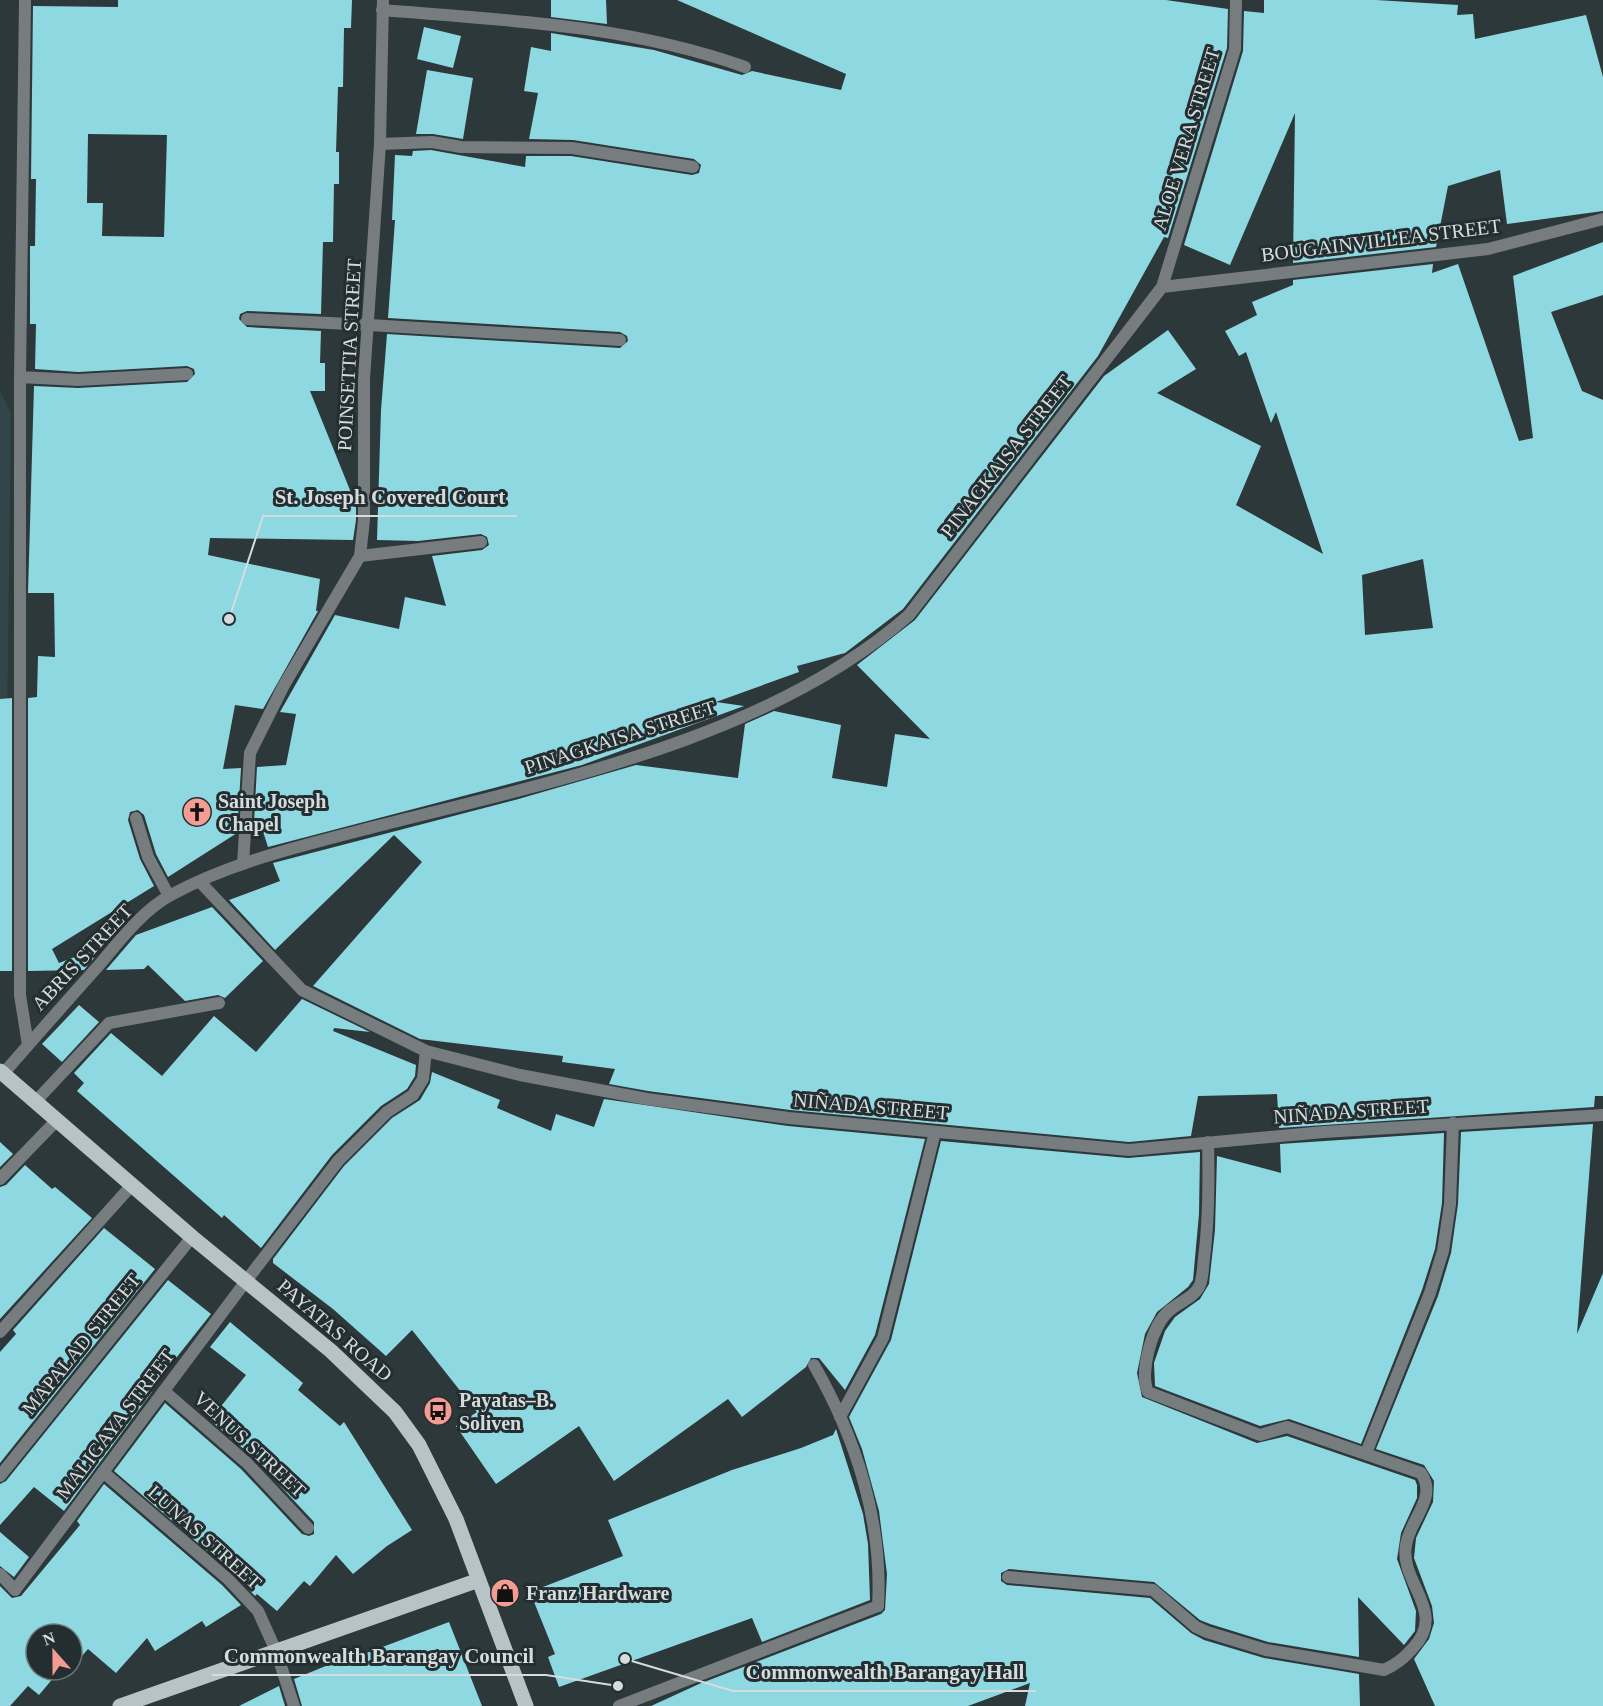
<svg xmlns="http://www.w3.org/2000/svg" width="1603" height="1706" font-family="Georgia,serif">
	<rect width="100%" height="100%" fill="#2d383a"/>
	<path fill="#324548" d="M0,391L11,413L7,735L0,736Z"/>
	<path fill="#8ed8e2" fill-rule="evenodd" d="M118,0H352L351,28H344L343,87H338L336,152H339V184H334L333,242H323L321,314L247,311L240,314L239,319L247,327L321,331L320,363H325V391H310L356,505V520L353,540L210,538L208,555L320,579L316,611H318L263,709L235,705L223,769L241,768L237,833L168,877L156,854L144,815L138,810L130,812L128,820L140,859L154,886L52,949L59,963L104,946L84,970L28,971V698L37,697L38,656L55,657L54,593H28L34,386L78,388L187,382L195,374L194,369L187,366L78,372L35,369L36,324H30V246H35L36,179H31L33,6L118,7ZM88,134L167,135L164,237L102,236L103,203H87Z
		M551,0H606L607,24L551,17Z
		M677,0H1166L1228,9L1227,48L1168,238L1164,237L1098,356L903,609L845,653L797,666L799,672L716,702L744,706L582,765L268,847L259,819L254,823L257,767L286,765L296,714L280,712L335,615L399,629L405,597L446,606L432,556L482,550L489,545L487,537L481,534L418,541L377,540L381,410L387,334L620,348L628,341L627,336L620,332L388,318L395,220H392L395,155L412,156L413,151L431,150L525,167L526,156H571L692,175L699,173L701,165L694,159L573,140L529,139L538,93L524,91L531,47L551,51V33L654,50L742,75L752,71L841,90L846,74Z
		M1264,0H1376L1458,5L1457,15L1473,14L1475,39L1586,15L1603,77V211L1507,224L1500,170L1448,186L1436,247L1293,263L1295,113L1230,265L1184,245L1243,51L1244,11L1264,13Z
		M424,27L461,36L453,68L417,59Z
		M427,70L473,78L463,139L433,134H416Z
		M1603,242V295L1551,312L1582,391L1603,400V1096H1595L1594,1107L1279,1128L1277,1094L1198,1096L1191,1136L1129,1142L790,1110L648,1091L609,1084L615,1069L562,1062L563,1056L420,1039L313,986L422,862L394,835L275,950L229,900L280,881L273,863L515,800L636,765L738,778L745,724L774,711L841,725L832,778L887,787L895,734L930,739L857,665L915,620L1104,376L1168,330L1196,369L1157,393L1261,446L1236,505L1323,554L1276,412L1271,423L1246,352L1239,356L1225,331L1257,315L1252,302L1293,285V280L1433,264L1432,273L1458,264L1519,441L1533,438L1513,276ZM1423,559L1433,628L1365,635L1362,575Z
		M12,698V971H0V699Z
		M212,907L263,961L225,998L218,995L185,1001L148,965L144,969L106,970L136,935Z
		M302,999L370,1032L334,1028L333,1031L416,1065L415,1076L407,1089L381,1106L332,1155L261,1248L224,1215L222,1218L77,1091L84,1083L74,1073L111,1033L162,1076L214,1016L256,1052Z
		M79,1005L99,1022L62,1062L42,1044Z
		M432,1072L500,1100L497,1108L551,1131L556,1114L594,1127L604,1099L788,1126L925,1139L875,1335L845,1390L819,1358H811L806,1367L742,1417L728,1399L614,1481L579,1426L496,1484L456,1426L477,1412L412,1330L386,1356L333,1309L273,1263V1259L344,1166L392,1118L420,1100L430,1083Z
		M1593,1124L1577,1334L1603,1273V1706H1435L1414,1659L1429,1639L1434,1623L1432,1606L1414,1558L1416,1538L1433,1502L1434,1481L1424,1465L1376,1449L1438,1296L1451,1253L1458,1204L1461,1132Z
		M1444,1133L1442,1203L1435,1249L1422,1290L1361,1444L1289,1419L1260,1426L1155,1386L1154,1363L1165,1331L1175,1317L1200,1299L1209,1284L1215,1230L1217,1156L1281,1173L1280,1144Z
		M941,1141L1128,1158L1200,1152L1199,1214L1193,1280L1188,1287L1157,1312L1145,1334L1137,1373L1142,1397L1257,1443L1287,1436L1415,1480L1417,1485V1498L1401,1533L1397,1559L1416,1611L1415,1631L1404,1645L1358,1597L1359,1657L1268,1642L1210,1624L1200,1620L1154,1582L1009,1569L1001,1573V1581L1007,1585L1150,1598L1191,1633L1204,1640L1264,1658L1359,1674L1360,1706H1025L1030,1683L968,1706H651L699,1684L881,1614L885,1610L887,1574L879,1511L862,1449L849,1417L891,1340Z
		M0,1142L13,1154L0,1167Z
		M25,1165L52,1189L55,1187L92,1218L0,1319V1187L6,1185Z
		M104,1228L155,1269L0,1463V1352L16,1334L13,1330Z
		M168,1280L211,1314L150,1391L152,1392L64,1511L34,1487L0,1525V1484L6,1481Z
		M230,1322L303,1383L298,1390L340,1426L344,1422L412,1530L387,1546L353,1574L336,1555L310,1586L304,1581L277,1611L257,1594L255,1596L233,1573L114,1471L165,1403L241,1469L302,1534L309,1536L314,1534V1522L253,1457L210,1420L246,1375L210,1347Z
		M836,1429L863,1514L868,1544L870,1600L762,1642L752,1618L559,1687L548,1657L555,1654L530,1592L623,1556L608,1520L732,1470L801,1448L833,1435Z
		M104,1484L222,1585L241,1605L206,1627L202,1621L155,1651L147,1638L116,1673L88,1649L75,1664L72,1661V1634H36V1670H60L39,1695L28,1686L10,1706H0V1586L12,1598L21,1596L80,1525L77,1521Z
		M0,1532L29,1557L14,1577L0,1566Z
		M449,1622L482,1706H302L294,1679L360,1652L361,1655Z
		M279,1686L285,1706H239Z"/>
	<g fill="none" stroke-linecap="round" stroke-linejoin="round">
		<path stroke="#777d7e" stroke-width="12" d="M382,10C505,20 628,25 745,67
			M380,144L432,142L461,147L572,148L693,167
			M369,325L620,340
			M136,818L148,857L169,896
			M36,1101L109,1023L219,1003
			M0,1179L57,1120
			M246,1281L338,1161L387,1112L413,1095L423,1079L426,1051
			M0,1332L132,1185
			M814,1365C856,1438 883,1522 878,1606
			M164,1391L247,1463L308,1528
			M840,1417L883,1338L935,1132
			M0,1476L192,1237
			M0,1574L15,1590"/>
		<path stroke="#777d7e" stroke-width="12" d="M25,0L20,377V995L28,1045
			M1162,287L1488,249L1603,219
			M247,319L369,325
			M20,377L78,380L187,374
			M360,556L481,542
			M243,864L250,753L284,685L360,556L364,520V379L380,144L383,0
			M200,882L302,990L426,1051L520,1075L647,1099L789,1118L1129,1150L1324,1132L1603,1115
			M3,1074C35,1037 68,1000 100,964C120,940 143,910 171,895C233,861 306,845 374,827C551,782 770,738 909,615L1162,287L1235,49L1236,0
			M1366,1453L1430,1293L1443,1251L1450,1204L1453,1123
			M103,1472L228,1579L258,1611L276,1651L294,1706
			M1008,1577L1153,1590L1196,1627L1207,1632L1266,1650L1384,1670C1397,1664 1404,1658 1413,1648C1448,1611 1399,1583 1406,1545C1410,1519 1438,1498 1421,1473L1287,1427L1260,1435L1148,1392C1139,1373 1152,1325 1169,1311C1179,1302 1194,1298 1200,1285C1203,1277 1203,1266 1204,1258C1209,1219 1209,1181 1208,1142
			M15,1590L246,1281
			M619,1706L878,1606"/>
		<path stroke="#b8c3c5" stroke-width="15" d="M0,1071L192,1237L331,1351L395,1412L419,1445L456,1519L526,1706
			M120,1706L479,1580"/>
	</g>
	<defs>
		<g id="church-disc" transform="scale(1.5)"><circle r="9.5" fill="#f59c92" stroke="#242e30"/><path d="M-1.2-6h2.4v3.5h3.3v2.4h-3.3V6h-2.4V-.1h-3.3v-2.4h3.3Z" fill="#111"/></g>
		<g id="bus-disc" transform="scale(1.5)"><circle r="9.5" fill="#f59c92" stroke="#242e30"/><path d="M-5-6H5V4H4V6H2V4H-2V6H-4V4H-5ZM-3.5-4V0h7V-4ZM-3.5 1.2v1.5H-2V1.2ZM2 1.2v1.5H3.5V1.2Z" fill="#111"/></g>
		<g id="shop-disc" transform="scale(1.5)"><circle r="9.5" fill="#f59c92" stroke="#242e30"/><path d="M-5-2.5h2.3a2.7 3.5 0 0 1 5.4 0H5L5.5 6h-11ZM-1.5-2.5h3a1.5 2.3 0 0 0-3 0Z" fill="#111"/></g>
	</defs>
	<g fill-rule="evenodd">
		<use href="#church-disc" x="197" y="812"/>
		<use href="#bus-disc" x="438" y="1411"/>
		<use href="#shop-disc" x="505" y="1593"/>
	</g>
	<g text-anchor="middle" stroke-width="6" stroke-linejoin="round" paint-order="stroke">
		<g font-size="20" fill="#d5dcdd" stroke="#242e30">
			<text transform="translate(1186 139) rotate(-73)" y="7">ALOE VERA STREET</text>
			<text transform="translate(1381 240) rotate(-7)" y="7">BOUGAINVILLEA STREET</text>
			<text transform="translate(349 355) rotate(-87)" y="7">POINSETTIA STREET</text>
			<text transform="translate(1006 456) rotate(-52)" y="7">PINAGKAISA STREET</text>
			<text transform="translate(620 737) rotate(-18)" y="7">PINAGKAISA STREET</text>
			<text transform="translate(82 957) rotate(-47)" y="7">ABRIS STREET</text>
			<text transform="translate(871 1106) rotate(5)" y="7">NIÑADA STREET</text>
			<text transform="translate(1351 1111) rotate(-4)" y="7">NIÑADA STREET</text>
			<text transform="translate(335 1330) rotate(41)" y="7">PAYATAS ROAD</text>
			<text transform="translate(81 1344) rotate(-51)" y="7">MAPALAD STREET</text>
			<text transform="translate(115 1424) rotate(-53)" y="7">MALIGAYA STREET</text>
			<text transform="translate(250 1444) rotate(43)" y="7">VENUS STREET</text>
			<text transform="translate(205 1537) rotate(42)" y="7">LUNAS STREET</text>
		</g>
		<g font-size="20" font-weight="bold" fill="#d5dcdd" stroke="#242e30" text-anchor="start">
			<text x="218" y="808">Saint Joseph<tspan x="218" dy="23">Chapel</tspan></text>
			<text x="459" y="1407">Payatas–B.<tspan x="459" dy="23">Soliven</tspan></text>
			<text x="526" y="1600">Franz Hardware</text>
		</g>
	</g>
	<path fill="none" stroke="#d5dcdd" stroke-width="2" d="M229 619L263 516H517M618 1686L546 1675H212M625 1659L733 1691H1036"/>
	<g fill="#d5dcdd" stroke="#242e30" stroke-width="2">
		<circle cx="229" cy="619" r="6"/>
		<circle cx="618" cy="1686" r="6"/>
		<circle cx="625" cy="1659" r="6"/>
	</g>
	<g font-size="21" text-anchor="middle" font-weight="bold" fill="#d5dcdd" stroke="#242e30" stroke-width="6" stroke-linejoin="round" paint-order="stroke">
		<text x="390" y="504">St. Joseph Covered Court</text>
		<text x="379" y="1663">Commonwealth Barangay Council</text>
		<text x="885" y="1679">Commonwealth Barangay Hall</text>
	</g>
	<g transform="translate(54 1652) rotate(339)"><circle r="28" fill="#242e30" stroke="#6b7475" stroke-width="1.5"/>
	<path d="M0-4.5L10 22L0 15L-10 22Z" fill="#f59c92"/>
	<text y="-9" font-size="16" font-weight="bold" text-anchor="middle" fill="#d5dcdd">N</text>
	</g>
</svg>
